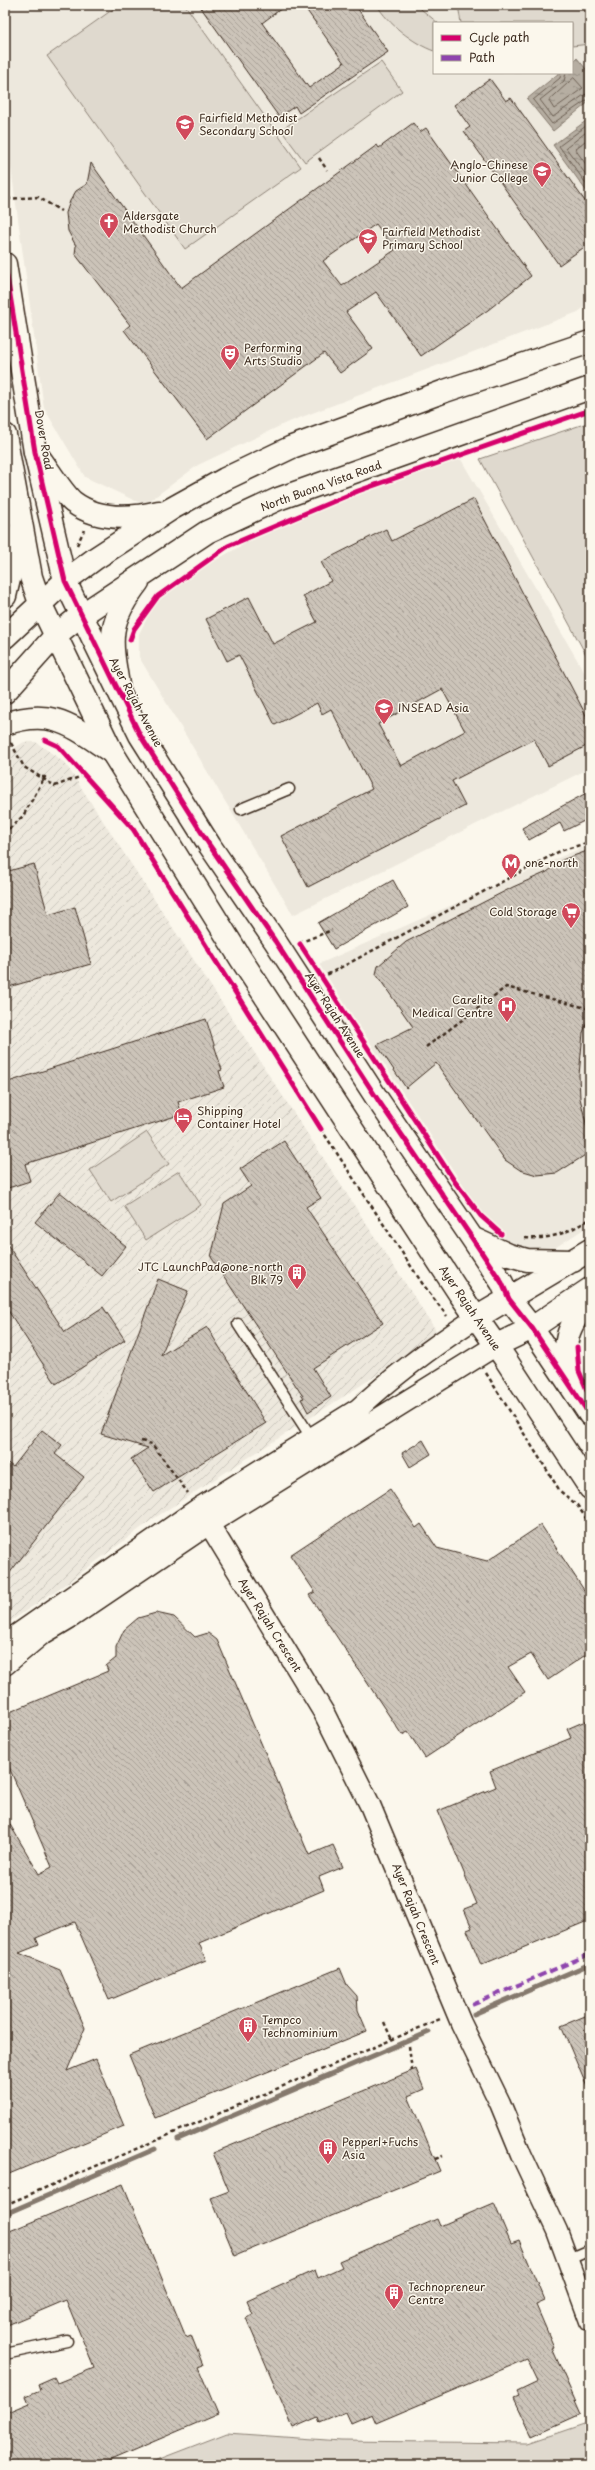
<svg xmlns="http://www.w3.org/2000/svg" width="595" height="2470" font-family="'Playpen Sans',sans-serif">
	<defs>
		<pattern id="industrial-furrows" width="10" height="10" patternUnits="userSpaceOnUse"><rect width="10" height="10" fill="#ede8dd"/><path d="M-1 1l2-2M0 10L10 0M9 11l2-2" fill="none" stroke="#ccc7bd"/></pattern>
		<pattern id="water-ripples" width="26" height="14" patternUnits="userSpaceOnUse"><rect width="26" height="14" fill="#b6aea2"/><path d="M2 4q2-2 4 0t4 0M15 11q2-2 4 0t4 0" fill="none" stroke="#958e83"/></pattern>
		<pattern id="building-back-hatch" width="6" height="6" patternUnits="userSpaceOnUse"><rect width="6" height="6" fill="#ccc4b9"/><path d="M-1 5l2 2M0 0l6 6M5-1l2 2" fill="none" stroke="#a79f96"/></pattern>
	</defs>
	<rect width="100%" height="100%" fill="#fbf7ec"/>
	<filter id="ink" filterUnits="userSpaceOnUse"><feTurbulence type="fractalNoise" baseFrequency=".025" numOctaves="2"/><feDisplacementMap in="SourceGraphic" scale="8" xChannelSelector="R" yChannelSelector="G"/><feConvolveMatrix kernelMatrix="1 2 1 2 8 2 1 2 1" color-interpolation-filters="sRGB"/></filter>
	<g filter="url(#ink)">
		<path fill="#ede8dd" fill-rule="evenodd" d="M5,5H590V303L578,312L286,423L198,465L144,505L85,477L44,408L5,124ZM434,23H572V73H434Z
			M459,456L590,682V768L293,915L139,657V634L153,606L179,581L276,526Z
			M590,844V1225L547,1253L500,1242L319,964Z
			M590,1337V1386L583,1375Z"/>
		<path fill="url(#industrial-furrows)" d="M24,742H36L65,763L439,1335L153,1519L70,1581L5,1625V754Z"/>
		<path fill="#dfd9ce" stroke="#8d8276" d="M119,5H185L301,167L185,249L47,56Z
			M377,5H416L438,23H434V51C414,44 387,23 377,5Z
			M458,5H590V44L572,46V23H461Z
			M381,62L402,91L305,162L281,130Z
			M590,422V662L480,459Z
			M147,1132L169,1164L111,1202L90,1170Z
			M179,1171L201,1205L146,1240L124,1206Z
			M590,2422V2465H144L227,2433L341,2441L528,2443Z"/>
		<path fill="url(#water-ripples)" stroke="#85796d" d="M577,58L590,74V101L553,131L527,99L559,73H572V63Z
			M590,118V196L553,145Z"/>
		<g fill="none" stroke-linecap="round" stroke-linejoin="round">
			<path stroke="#6c5f53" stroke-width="1" d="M561,73L560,78L533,100L552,124L590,98
				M566,73L564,81L540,100L553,117L584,95L590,93
				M574,78L583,88L554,109L549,101Z
				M590,123L559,146L590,189
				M590,129L566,148L590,180
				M590,137L575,149L590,170"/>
			<path stroke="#85796d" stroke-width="5" d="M474,2014L590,1964
				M178,2139L429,2032
				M5,2214L155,2149"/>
		</g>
		<path fill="url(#building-back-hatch)" stroke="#3b2a1e" fill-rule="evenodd" d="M199,5H286L262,23L309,88L344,63L303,5H355L388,52L299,113L295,106L279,117Z
			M490,79L506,101L511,98L590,208V243L559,265L464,131L470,127L454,105Z
			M413,123L420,132L426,128L531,276L488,310L421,356L376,292L346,312L373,349L340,373L324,353L207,439L124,330L130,325L75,254L76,246L68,231L66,213L70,201L76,191L87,184L91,163L181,288L377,145L379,148ZM376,224L395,250L342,286L323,261Z
			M474,499L590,723V744L548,766L534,739L452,781L465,806L308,887L281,836L372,789L331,709L322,714L317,703L275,725L239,655L227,661L206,619L249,597L273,644L317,622L303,596L331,581L321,562L386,529L392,541ZM442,689L465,731L401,766L378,724Z
			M590,791V818L564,831L560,823L529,840L522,828Z
			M590,850V1013L583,1033L579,1075L580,1098L590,1140V1152L557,1173L537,1175L520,1170L505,1160L436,1063L406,1088L377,1045L413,1027L376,974L378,966L406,942L513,887L547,872L562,860Z
			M34,864L48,915L75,907L91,964L5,988V872Z
			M393,880L408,907L334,949L318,923Z
			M206,1019L222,1070L219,1071L224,1087L178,1102L182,1114L25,1164L30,1181L5,1189V1083Z
			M284,1141L321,1198L306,1207L383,1323L313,1368L331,1397L308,1412L301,1399L304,1398L211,1257L224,1204L251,1186L240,1169Z
			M60,1192L126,1246L102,1276L35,1222Z
			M5,1241L65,1332L103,1307L125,1340L56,1384L5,1306Z
			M158,1279L188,1291L161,1355L207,1327L266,1423L154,1492L131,1459L148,1448L101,1434Z
			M42,1430L62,1445L55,1454L84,1477L5,1579V1461L13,1467Z
			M423,1440L431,1454L410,1467L402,1453Z
			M390,1489L416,1528L421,1524L437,1548L487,1561L541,1525L590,1599V1652L548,1680L531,1654L508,1667L525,1692L425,1758L408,1732L402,1735L309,1595L315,1592L290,1555Z
			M156,1613L174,1617L195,1637L208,1633L217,1640L309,1855L333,1845L343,1867L319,1877L324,1890L199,1943L206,1960L109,2000L75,1922L36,1938L39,1945L19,1953L60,1970L85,2028L67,2071L96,2059L124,2126L9,2174L5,2165V1816L39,1874L52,1867L5,1758V1714L108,1671L106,1666L116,1658V1647L124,1630L138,1618Z
			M590,1719V1920L481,1965L467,1930L472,1928L464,1909L477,1904L438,1811L496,1787L490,1771L571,1738L567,1729Z
			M340,1968L347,1985L357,1996L358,2010L367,2031L155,2118L129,2055Z
			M590,2014V2094L561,2026Z
			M416,2069L424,2089L408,2096L440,2171L235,2256L211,2198L229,2191L213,2153Z
			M123,2184L186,2337L191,2335L203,2365L198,2367L218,2414L99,2465H5V2413L29,2403L26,2396L40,2390L38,2384L54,2377L57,2383L94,2368L66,2300L5,2326V2233Z
			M494,2203L511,2243L519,2240L545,2301L536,2305L554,2347L552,2348L581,2414L532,2436L514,2398L519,2396L517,2392L538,2382L527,2359L376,2423L372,2414L351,2423L346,2412L320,2423L318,2417L293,2428L246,2318L253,2315L247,2301L315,2270L318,2278L342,2267L339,2261L437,2219L440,2226Z"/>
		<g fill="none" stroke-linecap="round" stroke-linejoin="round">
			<g stroke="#3b2a1e" stroke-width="13">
				<path id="lane" d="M241,809L289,789
					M238,1324L311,1437
					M567,2260L590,2250
					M5,2354L67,2341"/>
			</g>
			<g stroke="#3b2a1e" stroke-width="23">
				<path id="street" d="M198,1509L209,1524L324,1713L370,1805L461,2023L500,2103L521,2154L557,2231L590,2321
					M5,1643L199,1508L358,1409C394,1375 435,1345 476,1318
					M5,1665L41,1635L73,1616L209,1524L495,1346"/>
			</g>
			<g stroke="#3b2a1e" stroke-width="25">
				<path id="secondary" d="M5,264L35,452L65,581L140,735L210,846L275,941L378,1100L472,1238L502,1283L509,1299L532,1328L590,1415
					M5,435L31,577L40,603L112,752L241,959L459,1293L504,1357L590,1488
					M472,1238L509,1255L527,1260L573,1261
					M476,1318L590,1250
					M495,1346L532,1328L590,1289
					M570,1379C560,1343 568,1326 590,1298"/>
			</g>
			<g stroke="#3b2a1e" stroke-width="25">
				<path id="primary" d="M35,452C45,464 62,493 73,502C98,521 130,519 159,512
					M5,596L21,529
					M5,637L65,581L96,558L171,509L225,479L292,447L445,391L590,342
					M119,691C111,641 105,625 138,582
					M5,692L56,635L80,616L207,532L278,499L590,388
					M5,724C53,707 73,727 112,752"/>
			</g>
			<path stroke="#3b2a1e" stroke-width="2.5" stroke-dasharray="4 3" stroke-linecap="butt" d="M319,158L327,170
				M7,199L38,197L61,211
				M77,545L84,530
				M11,743L24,767L55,786L85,775
				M5,748L11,743
				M9,829L23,816L45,777H42
				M299,943L332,930
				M321,978L560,851L590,842
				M426,1047L506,987L590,1009
				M321,1129L422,1283L447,1316
				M525,1238C551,1240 569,1232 590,1219
				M486,1373L560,1491L577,1505L590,1524
				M141,1441L152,1444L188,1493
				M384,2022L392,2040
				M409,2046L412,2071
				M435,2159L443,2156
				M5,2205L440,2019"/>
			<use href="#lane" stroke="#fbf7ec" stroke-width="10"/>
			<use href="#street" stroke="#fbf7ec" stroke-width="20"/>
			<use href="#secondary" stroke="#fbf7ec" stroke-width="22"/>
			<use href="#primary" stroke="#fbf7ec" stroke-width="22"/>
			<path stroke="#8e44ad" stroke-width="4" stroke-dasharray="8 4" stroke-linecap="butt" d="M472,2005L590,1954"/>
			<g stroke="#fbf7ec" stroke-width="8">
				<path id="cycleway" d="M5,264L35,452L65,581L140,735L210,846L275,941L378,1100L472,1238L502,1283L509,1299L532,1328L590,1415
					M130,640L134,629L158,596L228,546L358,491L590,410
					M45,740L58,746L133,829L321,1129
					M300,944L455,1182L481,1216L501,1234
					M577,1347L579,1371L590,1397"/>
			</g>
			<use href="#cycleway" stroke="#d6006c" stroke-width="5"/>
		</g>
	</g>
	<defs>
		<g id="school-pin" transform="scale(1)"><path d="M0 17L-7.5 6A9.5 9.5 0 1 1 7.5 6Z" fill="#d1495b" stroke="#fbf7ec"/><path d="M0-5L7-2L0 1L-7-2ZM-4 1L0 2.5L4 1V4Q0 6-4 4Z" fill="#fff"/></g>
		<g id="university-pin" transform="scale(1)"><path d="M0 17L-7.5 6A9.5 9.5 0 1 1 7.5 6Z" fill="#d1495b" stroke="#fbf7ec"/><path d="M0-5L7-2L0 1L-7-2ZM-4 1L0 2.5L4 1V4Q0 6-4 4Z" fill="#fff"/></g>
		<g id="church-pin" transform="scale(1)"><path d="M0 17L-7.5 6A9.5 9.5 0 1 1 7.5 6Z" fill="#d1495b" stroke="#fbf7ec"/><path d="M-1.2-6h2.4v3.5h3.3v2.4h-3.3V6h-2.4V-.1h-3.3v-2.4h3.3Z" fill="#fff"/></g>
		<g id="theatre-pin" transform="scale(1)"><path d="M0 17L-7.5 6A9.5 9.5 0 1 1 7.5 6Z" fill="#d1495b" stroke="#fbf7ec"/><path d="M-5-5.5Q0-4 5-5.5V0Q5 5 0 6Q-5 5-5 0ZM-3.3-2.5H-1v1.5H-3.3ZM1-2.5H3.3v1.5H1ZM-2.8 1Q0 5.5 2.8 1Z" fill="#fff"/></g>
		<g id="metro-pin" transform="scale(1)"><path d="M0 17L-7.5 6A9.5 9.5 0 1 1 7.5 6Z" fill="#d1495b" stroke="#fbf7ec"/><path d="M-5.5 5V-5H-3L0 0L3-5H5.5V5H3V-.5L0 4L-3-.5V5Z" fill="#fff"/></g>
		<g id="supermarket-pin" transform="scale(1)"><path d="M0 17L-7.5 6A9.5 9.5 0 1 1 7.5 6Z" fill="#d1495b" stroke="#fbf7ec"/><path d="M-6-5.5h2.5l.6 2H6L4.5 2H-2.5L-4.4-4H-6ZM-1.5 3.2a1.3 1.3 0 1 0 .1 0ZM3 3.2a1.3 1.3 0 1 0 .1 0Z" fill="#fff"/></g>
		<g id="hospital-pin" transform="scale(1)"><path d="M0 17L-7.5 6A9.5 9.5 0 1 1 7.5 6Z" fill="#d1495b" stroke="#fbf7ec"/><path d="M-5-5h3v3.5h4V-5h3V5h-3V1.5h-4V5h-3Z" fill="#fff"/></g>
		<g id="hotel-pin" transform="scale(1)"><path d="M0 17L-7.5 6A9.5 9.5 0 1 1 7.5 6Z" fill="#d1495b" stroke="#fbf7ec"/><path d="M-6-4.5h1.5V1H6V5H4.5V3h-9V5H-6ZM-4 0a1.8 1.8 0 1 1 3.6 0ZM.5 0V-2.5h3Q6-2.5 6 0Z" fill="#fff"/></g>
		<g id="building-pin" transform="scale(1)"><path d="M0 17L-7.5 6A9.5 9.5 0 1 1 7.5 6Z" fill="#d1495b" stroke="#fbf7ec"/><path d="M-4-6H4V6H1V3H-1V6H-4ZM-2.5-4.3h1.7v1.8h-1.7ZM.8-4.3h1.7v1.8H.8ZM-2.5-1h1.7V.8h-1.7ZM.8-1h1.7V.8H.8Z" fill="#fff"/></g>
	</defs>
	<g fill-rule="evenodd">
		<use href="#school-pin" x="185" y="124"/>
		<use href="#university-pin" x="542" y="171"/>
		<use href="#church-pin" x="109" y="222"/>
		<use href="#school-pin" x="368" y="238"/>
		<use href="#theatre-pin" x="230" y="354"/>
		<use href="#university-pin" x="384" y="708"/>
		<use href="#metro-pin" x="511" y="863"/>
		<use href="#supermarket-pin" x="571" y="912"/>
		<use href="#hospital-pin" x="507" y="1006"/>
		<use href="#hotel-pin" x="183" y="1117"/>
		<use href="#building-pin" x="297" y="1273"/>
		<use href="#building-pin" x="248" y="2026"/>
		<use href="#building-pin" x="328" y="2148"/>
		<use href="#building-pin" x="394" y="2293"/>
	</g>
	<g text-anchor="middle" stroke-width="3" stroke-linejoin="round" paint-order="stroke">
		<g font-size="11" fill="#3b2a1e" stroke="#fbf7ec" text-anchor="start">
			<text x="199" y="122">Fairfield Methodist<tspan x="199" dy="13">Secondary School</tspan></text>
			<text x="528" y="169" text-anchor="end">Anglo-Chinese<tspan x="528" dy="13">Junior College</tspan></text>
			<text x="123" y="220">Aldersgate<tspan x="123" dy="13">Methodist Church</tspan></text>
			<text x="382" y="236">Fairfield Methodist<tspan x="382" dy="13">Primary School</tspan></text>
			<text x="244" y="352">Performing<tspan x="244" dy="13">Arts Studio</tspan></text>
			<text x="398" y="712">INSEAD Asia</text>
			<text x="525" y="867">one-north</text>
			<text x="557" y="916" text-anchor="end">Cold Storage</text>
			<text x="493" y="1004" text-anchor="end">Carelite<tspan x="493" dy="13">Medical Centre</tspan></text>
			<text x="197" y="1115">Shipping<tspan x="197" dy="13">Container Hotel</tspan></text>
			<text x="283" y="1271" text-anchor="end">JTC LaunchPad@one-north<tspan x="283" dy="13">Blk 79</tspan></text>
			<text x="262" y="2024">Tempco<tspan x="262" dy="13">Technominium</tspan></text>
			<text x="342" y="2146">Pepperl+Fuchs<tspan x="342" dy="13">Asia</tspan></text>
			<text x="408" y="2291">Technopreneur<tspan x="408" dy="13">Centre</tspan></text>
		</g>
		<g font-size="11" fill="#3b2a1e" stroke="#fbf7ec">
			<text transform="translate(44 440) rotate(80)" y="4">Dover Road</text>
			<text transform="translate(321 486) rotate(-20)" y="4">North Buona Vista Road</text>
			<text transform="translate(136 702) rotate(62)" y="4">Ayer Rajah Avenue</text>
			<text transform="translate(335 1015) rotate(57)" y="4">Ayer Rajah Avenue</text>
			<text transform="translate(470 1308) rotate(56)" y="4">Ayer Rajah Avenue</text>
			<text transform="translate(270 1625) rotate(58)" y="4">Ayer Rajah Crescent</text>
			<text transform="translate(416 1914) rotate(68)" y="4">Ayer Rajah Crescent</text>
		</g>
	</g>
	<rect width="595" height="2470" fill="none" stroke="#fbf7ec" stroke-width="20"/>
	<rect x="10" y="10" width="575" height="2450" fill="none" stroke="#3b2a1e" stroke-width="1.5" filter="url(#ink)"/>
	<rect x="433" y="22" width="140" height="52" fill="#fbf7ec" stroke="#aea59a"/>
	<rect x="441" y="35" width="20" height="6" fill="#d6006c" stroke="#aea59a"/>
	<text x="469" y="42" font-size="12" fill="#3b2a1e">Cycle path</text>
	<rect x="441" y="55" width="20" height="6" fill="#8e44ad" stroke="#aea59a"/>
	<text x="469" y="62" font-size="12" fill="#3b2a1e">Path</text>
</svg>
